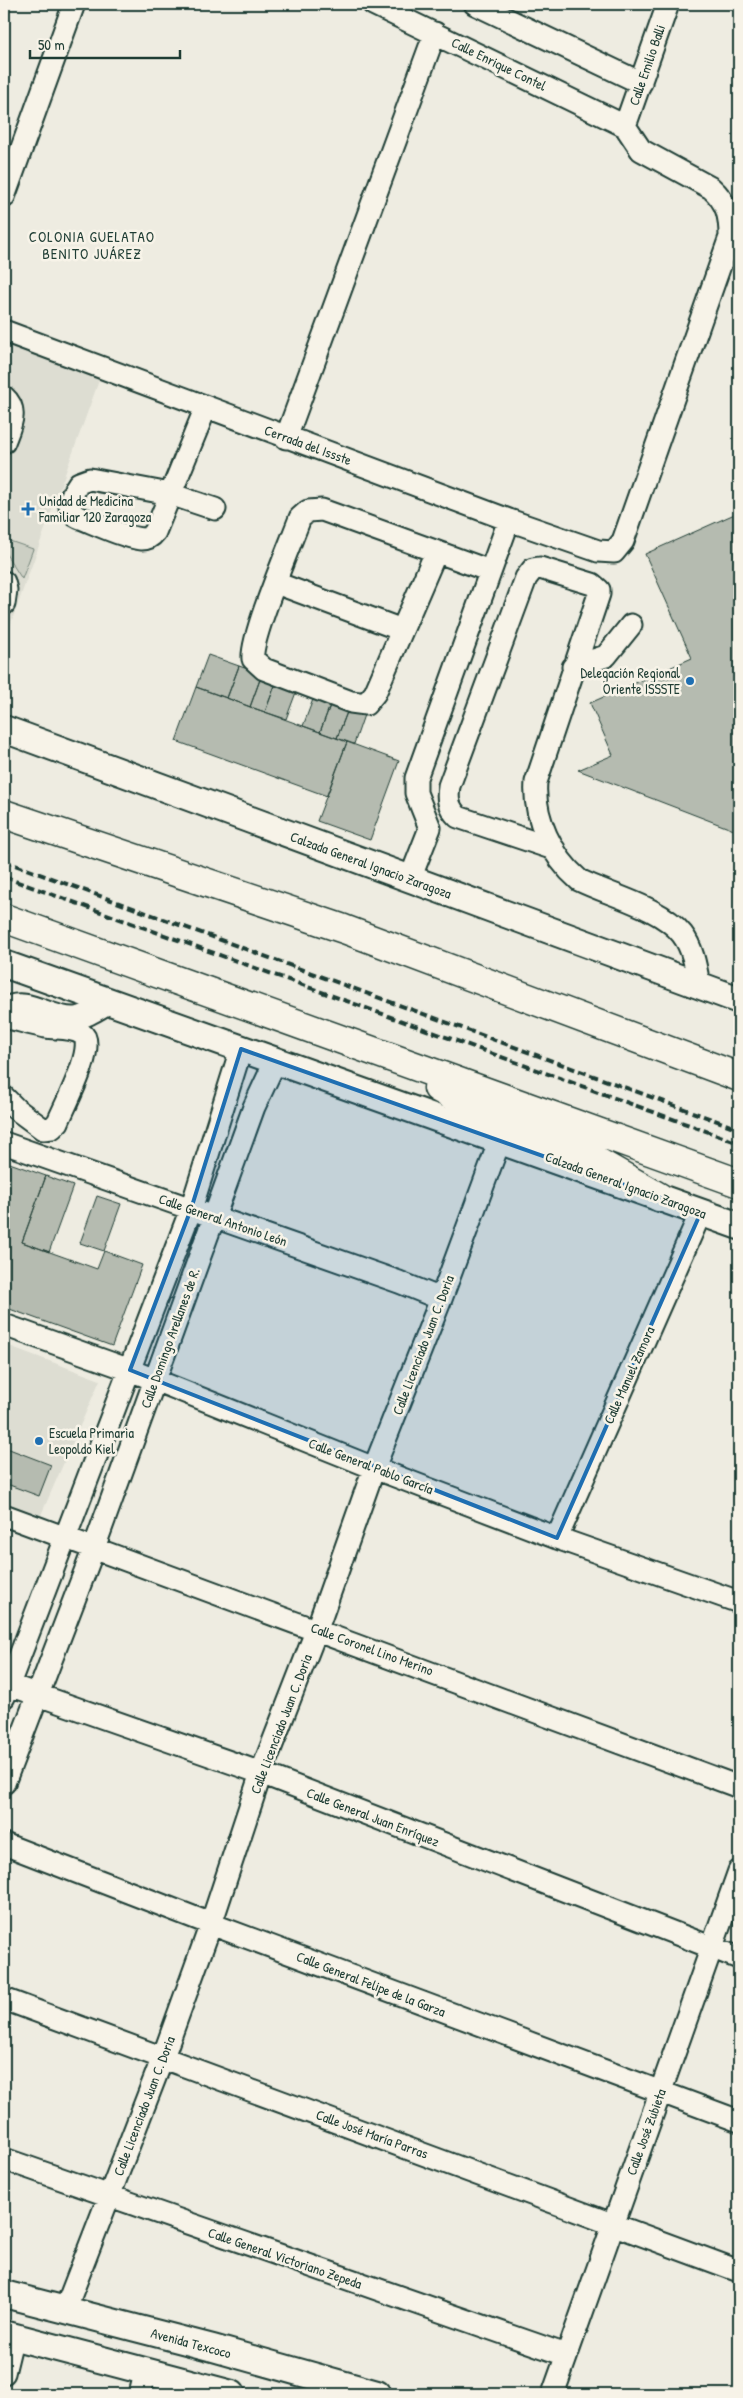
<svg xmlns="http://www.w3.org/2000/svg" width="743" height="2398" font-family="'Patrick Hand',sans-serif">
	<rect width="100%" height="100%" fill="#eeece1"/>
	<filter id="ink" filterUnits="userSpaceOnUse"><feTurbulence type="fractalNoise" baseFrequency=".02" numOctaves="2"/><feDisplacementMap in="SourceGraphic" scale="10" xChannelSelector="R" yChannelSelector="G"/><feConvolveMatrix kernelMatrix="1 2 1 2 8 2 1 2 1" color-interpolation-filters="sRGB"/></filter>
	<g filter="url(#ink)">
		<path fill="#ddddd2" d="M4,339L101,375L4,642Z
			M4,1344L100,1380L41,1515L4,1502Z"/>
		<path fill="#cccfc4" stroke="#76867c" d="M4,539L33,549L22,579L4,551Z"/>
		<path fill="#b5bbb0" stroke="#1f3d34" d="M739,512V832L578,770L613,755L590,703L692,658L645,554Z
			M208,655L239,666L227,698L196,687Z
			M239,666L262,674L250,707L227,698Z
			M262,674L277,680L265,712L250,707Z
			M277,680L298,687L286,719L265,712Z
			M196,687L347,742L327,796L176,741Z
			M315,694L332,700L320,732L303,726Z
			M332,700L349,707L337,738L320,732Z
			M349,707L365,712L354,744L337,738Z
			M347,742L399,761L370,840L317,821Z
			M4,1161L46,1176L22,1242L97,1269L104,1251L142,1265L112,1346L4,1307Z
			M46,1176L73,1186L49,1252L22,1242Z
			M97,1196L121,1204L104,1251L80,1243Z
			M4,1447L51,1465L39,1496L4,1483Z"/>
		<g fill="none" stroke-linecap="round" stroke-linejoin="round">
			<g stroke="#1f3d34" stroke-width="25">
				<path id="minor" d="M373,4L625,126
					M475,4L641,83
					M625,126L668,4
					M4,197L74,4
					M4,331L509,520L598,551L614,552L623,541L730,237C730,216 727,202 711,188L641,150L625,126
					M4,397C19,410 10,426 4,442
					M206,407L155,532C152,536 148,539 142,539C123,537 96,524 78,517C63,510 72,493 79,483L90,479L170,494L215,509
					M286,438L435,33
					M436,552L375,693L366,704L351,702L264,669L253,659C250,638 290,545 300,518L308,511L322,510L490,571
					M4,582L6,590L4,604
					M276,583L402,630
					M573,667L606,656L631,625
					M554,849L458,817C448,807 447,799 449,786L526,578L533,569L540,568L592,584L599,590V594L536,782C533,817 552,857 579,880C609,895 661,907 682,934C693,948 696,968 699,985
					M410,879L430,828L416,793V778L509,520
					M4,1009C27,995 51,1020 75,1018C87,1017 99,1008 110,1002
					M4,1017C17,1020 31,1024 45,1027C56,1029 72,1027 82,1034C98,1044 64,1107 58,1122L52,1128L43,1129L16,1109L4,1097
					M4,1143L399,1282L441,1299
					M4,1325L130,1370L374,1468L557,1538L739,1602
					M4,1515L739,1787
					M557,1538L701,1212
					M4,1683L261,1773L739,1958
					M4,1697L191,1209L241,1049
					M4,1783L94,1548L254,1107L275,1062
					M4,1844L211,1924L739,2121
					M4,1999L739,2271
					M4,2159L566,2355
					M65,2310L163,2057L211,1924L261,1773L317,1629L374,1468L441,1299L500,1140
					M4,2373L13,2336
					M140,2394L146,2370
					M553,2394L739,1871"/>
			</g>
			<g stroke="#1f3d34" stroke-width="30">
				<path id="major" d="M4,729L739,1000
					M4,964L739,1226
					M4,2294L213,2348L377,2394
					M4,2334L232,2394"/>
			</g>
			<g stroke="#1f3d34" stroke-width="31">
				<path id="highway" d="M4,814L344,929L739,1077
					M4,918L739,1183
					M438,1088L499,1122L582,1153L659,1197"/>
			</g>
			<use href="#minor" stroke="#f7f3e8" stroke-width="21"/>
			<use href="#major" stroke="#f7f3e8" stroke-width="26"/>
			<use href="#highway" stroke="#f7f3e8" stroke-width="28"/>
			<path stroke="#1f3d34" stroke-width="4" stroke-dasharray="8 4" stroke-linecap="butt" d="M4,861L739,1129
				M4,877L739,1143"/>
		</g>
	</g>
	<path fill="#1f6fb2" fill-opacity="0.2" stroke="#1f6fb2" stroke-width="4" stroke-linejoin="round" d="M241,1049L701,1212L557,1538L130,1370L191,1209Z"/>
	<g fill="#1f6fb2" stroke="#f7f3e8" stroke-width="2">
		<path d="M25.5 501.5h5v5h5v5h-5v5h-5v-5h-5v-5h5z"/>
		<circle cx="690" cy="681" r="5"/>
		<circle cx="39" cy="1441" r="5"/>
	</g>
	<g text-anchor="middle" stroke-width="5" stroke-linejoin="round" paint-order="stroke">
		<g font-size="14" fill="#1f3d34" stroke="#f7f3e8">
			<text transform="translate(499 64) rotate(26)" y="5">Calle Enrique Contel</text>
			<text transform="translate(647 65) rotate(-71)" y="5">Calle Emilio Balli</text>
			<text transform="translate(308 445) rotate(20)" y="5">Cerrada del Issste</text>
			<text transform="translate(371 865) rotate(20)" y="5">Calzada General Ignacio Zaragoza</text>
			<text transform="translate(626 1185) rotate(20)" y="5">Calzada General Ignacio Zaragoza</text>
			<text transform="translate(223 1220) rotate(19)" y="5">Calle General Antonio León</text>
			<text transform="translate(170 1338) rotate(-70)" y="5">Calle Domingo Arellanes de R.</text>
			<text transform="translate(423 1345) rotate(-69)" y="5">Calle Licenciado Juan C. Doria</text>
			<text transform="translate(629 1375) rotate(-66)" y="5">Calle Manuel Zamora</text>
			<text transform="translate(371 1466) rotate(21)" y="5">Calle General Pablo García</text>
			<text transform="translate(372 1649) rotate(20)" y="5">Calle Coronel Lino Merino</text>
			<text transform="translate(281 1724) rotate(-69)" y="5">Calle Licenciado Juan C. Doria</text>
			<text transform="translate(373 1817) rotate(21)" y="5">Calle General Juan Enríquez</text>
			<text transform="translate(371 1984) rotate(21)" y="5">Calle General Felipe de la Garza</text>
			<text transform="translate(144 2106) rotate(-69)" y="5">Calle Licenciado Juan C. Doria</text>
			<text transform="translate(646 2132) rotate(-70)" y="5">Calle José Zubieta</text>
			<text transform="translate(372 2134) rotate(20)" y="5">Calle José María Parras</text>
			<text transform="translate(285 2258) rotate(19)" y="5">Calle General Victoriano Zepeda</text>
			<text transform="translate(191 2343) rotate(15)" y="5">Avenida Texcoco</text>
		</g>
		<g font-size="14" fill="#1f3d34" stroke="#f7f3e8" text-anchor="start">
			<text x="39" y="506">Unidad de Medicina<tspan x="39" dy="16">Familiar 120 Zaragoza</tspan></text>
			<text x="680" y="678" text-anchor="end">Delegación Regional<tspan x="680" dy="16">Oriente ISSSTE</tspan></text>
			<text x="49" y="1438">Escuela Primaria<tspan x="49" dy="16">Leopoldo Kiel</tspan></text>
		</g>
		<g font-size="15" letter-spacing="1" fill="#1f3d34" stroke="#f7f3e8">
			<text x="92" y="242">COLONIA GUELATAO<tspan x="92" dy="17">BENITO JUÁREZ</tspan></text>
		</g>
	</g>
	<rect width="743" height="2398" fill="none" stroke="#f7f3e8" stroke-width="20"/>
	<rect x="10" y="10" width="723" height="2378" fill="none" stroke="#1f3d34" stroke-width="2" filter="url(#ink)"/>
	<path d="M30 50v8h150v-8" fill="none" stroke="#1f3d34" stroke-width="2.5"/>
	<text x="38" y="50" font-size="15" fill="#1f3d34" stroke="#f7f3e8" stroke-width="4" paint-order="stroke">50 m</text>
</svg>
